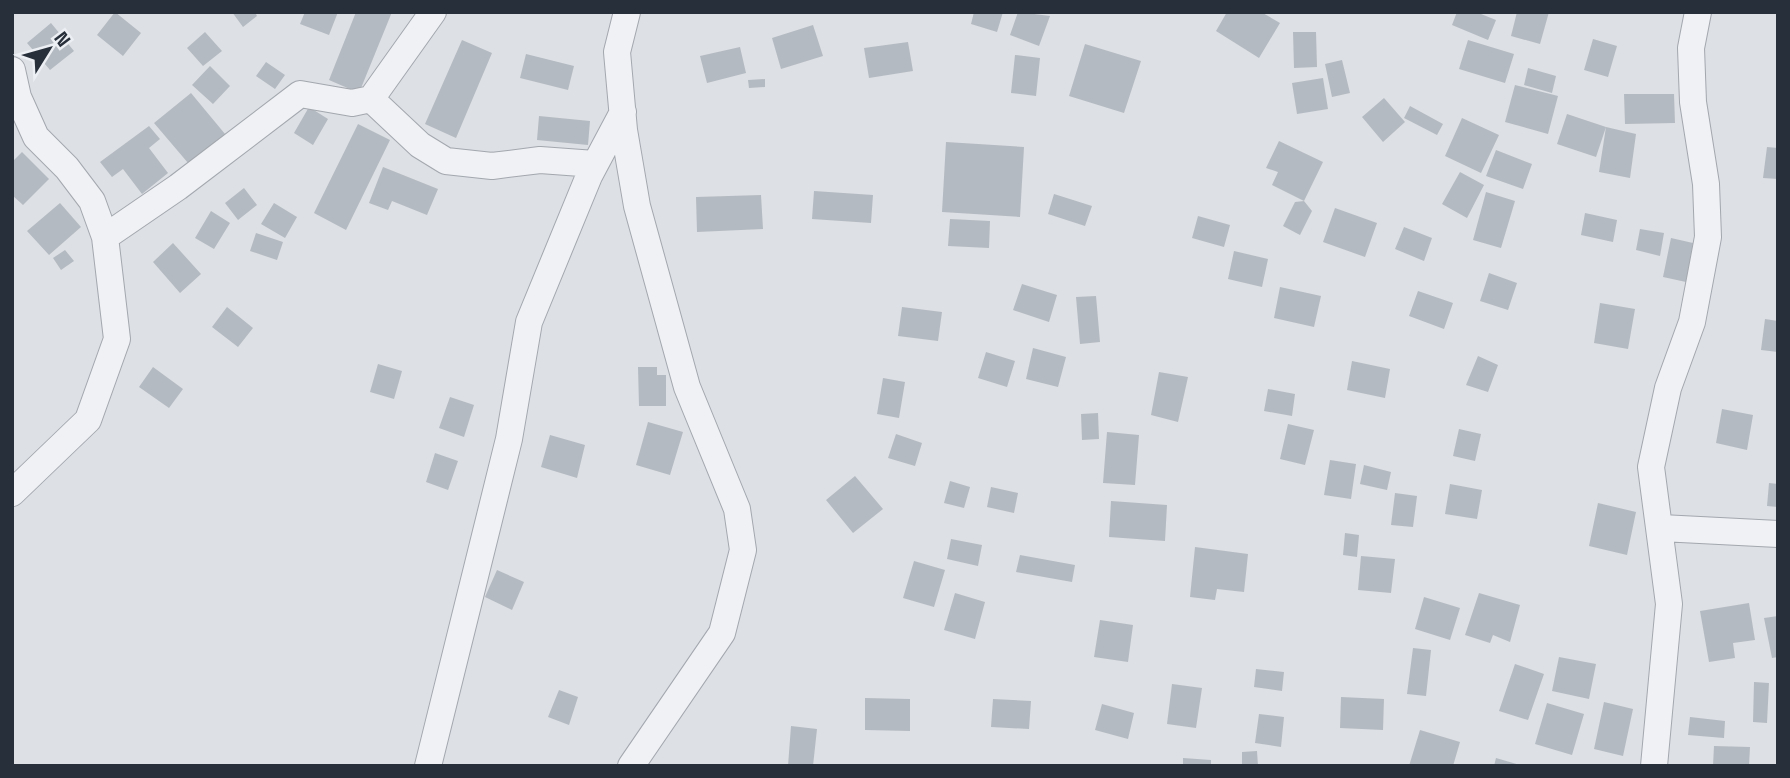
<svg xmlns="http://www.w3.org/2000/svg" width="1790" height="778" font-family="'Space Grotesk',sans-serif">
	<rect width="100%" height="100%" fill="#dde0e5"/>
	<path fill="#b4bac1" d="M115,12L141,33L123,56L97,35Z
		M232,12H255L257,16L243,27Z
		M305,12H338L329,35L300,24Z
		M356,12H392L359,93L329,80Z
		M974,12H1003L997,32L971,24Z
		M1018,12L1050,16L1039,46L1010,35Z
		M1227,12H1261L1280,23L1259,58L1216,31Z
		M1457,12H1476L1496,20L1488,40L1452,25Z
		M1517,12H1549L1540,44L1511,36Z
		M51,23L74,51L50,70L27,43Z
		M813,25L823,56L781,69L772,38Z
		M205,32L222,51L203,66L187,48Z
		M1293,32H1316L1317,67L1294,68Z
		M1593,39L1617,46L1608,77L1584,70Z
		M462,40L492,53L456,138L425,124Z
		M1468,40L1514,54L1505,83L1459,69Z
		M908,42L913,71L869,78L864,48Z
		M1085,44L1141,61L1124,113L1069,96Z
		M740,47L746,73L707,83L700,56Z
		M526,54L574,66L568,90L520,78Z
		M1015,55L1040,58L1036,96L1011,93Z
		M1342,60L1350,93L1332,97L1325,64Z
		M266,62L285,75L275,89L256,76Z
		M210,66L230,86L213,104L192,85Z
		M1528,68L1556,76L1552,93L1524,85Z
		M1323,78L1328,109L1297,114L1292,83Z
		M765,79V87L749,88L748,80Z
		M1515,85L1558,96L1548,134L1505,122Z
		M191,93L230,140L194,170L154,123Z
		M1624,94H1674L1675,123L1625,124Z
		M1384,98L1405,122L1383,142L1362,117Z
		M1410,106L1443,124L1437,135L1404,118Z
		M309,107L328,119L313,145L294,133Z
		M1567,114L1606,127L1596,157L1557,144Z
		M539,116L590,121L588,145L537,140Z
		M1462,118L1499,135L1481,173L1445,156Z
		M358,124L390,140L346,230L314,213Z
		M149,126L160,139L149,148L168,173L142,194L123,169L112,177L100,162Z
		M1606,127L1636,134L1630,178L1599,172Z
		M1279,141L1323,162L1304,201L1272,185L1278,172L1266,168Z
		M946,142L1024,147L1020,217L942,212Z
		M1767,147L1778,148V179L1763,178Z
		M1496,150L1532,164L1523,189L1486,176Z
		M22,152L49,179L23,205L12,195V162Z
		M383,167L438,189L427,215L392,201L388,210L369,203Z
		M1460,172L1484,185L1467,218L1442,204Z
		M244,188L257,205L238,220L225,203Z
		M814,191L873,195L871,223L812,219Z
		M1486,192L1515,201L1501,248L1473,240Z
		M1054,194L1092,206L1085,226L1048,214Z
		M761,195L763,229L697,232L696,197Z
		M1304,201L1312,211L1300,235L1283,226L1295,202Z
		M60,203L81,227L49,255L27,231Z
		M274,203L297,217L285,238L261,224Z
		M1335,208L1377,223L1365,257L1323,242Z
		M211,211L230,223L214,249L195,238Z
		M1585,213L1617,220L1613,242L1581,235Z
		M1198,216L1230,225L1224,247L1192,238Z
		M950,219L990,221L989,248L948,246Z
		M1404,227L1432,238L1424,261L1395,249Z
		M1640,229L1664,233L1660,256L1636,250Z
		M256,233L283,242L277,260L250,251Z
		M1671,238L1693,243L1686,282L1663,277Z
		M173,243L201,274L180,293L153,262Z
		M65,250L74,261L61,270L53,258Z
		M1234,251L1268,259L1262,287L1228,279Z
		M1489,273L1517,283L1508,310L1480,301Z
		M1022,284L1057,295L1049,322L1013,310Z
		M1280,287L1321,296L1314,327L1274,318Z
		M1418,291L1453,303L1444,329L1409,316Z
		M1096,296L1100,342L1080,344L1076,297Z
		M1600,303L1635,309L1628,349L1594,343Z
		M227,307L253,328L238,347L212,327Z
		M902,307L942,312L938,341L898,336Z
		M1765,319L1778,321V352L1761,350Z
		M1033,348L1066,357L1058,387L1026,379Z
		M986,352L1015,361L1007,387L978,378Z
		M1478,356L1498,365L1488,392L1466,385Z
		M1352,361L1390,369L1385,398L1347,390Z
		M378,364L402,371L394,399L370,392Z
		M153,367L183,389L169,408L139,387Z
		M638,367H657V375H666V406H639Z
		M1159,372L1188,377L1178,422L1151,415Z
		M883,378L905,382L899,418L877,414Z
		M1268,389L1295,394L1292,416L1264,411Z
		M450,397L474,405L464,437L439,428Z
		M1722,409L1753,415L1747,450L1716,443Z
		M1098,413L1099,439L1082,440L1081,414Z
		M648,422L683,432L670,475L636,465Z
		M1288,424L1314,430L1305,465L1280,459Z
		M1459,429L1481,434L1475,461L1453,456Z
		M1107,432L1139,435L1135,485L1103,483Z
		M896,434L922,443L915,466L888,458Z
		M550,435L585,445L577,478L541,467Z
		M435,453L458,461L448,490L426,482Z
		M1330,460L1356,464L1351,499L1324,495Z
		M1364,465L1391,472L1387,490L1360,484Z
		M855,476L883,509L853,533L826,500Z
		M950,481L970,487L964,508L944,503Z
		M1769,483L1778,484V507L1767,506Z
		M1450,484L1482,490L1477,519L1445,514Z
		M991,487L1018,493L1014,513L987,507Z
		M1395,493L1417,496L1413,527L1391,525Z
		M1111,501L1167,505L1165,541L1109,537Z
		M1598,503L1636,512L1627,555L1589,546Z
		M1345,533L1359,535L1357,557L1343,555Z
		M951,539L982,545L978,566L947,559Z
		M1195,547L1248,554L1244,592L1217,589L1215,600L1190,597Z
		M1020,555L1075,565L1072,582L1016,572Z
		M1361,556L1395,559L1391,593L1358,590Z
		M914,561L945,570L934,607L903,598Z
		M497,570L524,582L512,610L485,597Z
		M955,593L985,602L975,639L944,630Z
		M1479,593L1520,605L1510,642L1493,635L1490,643L1465,635Z
		M1424,597L1460,608L1450,640L1415,629Z
		M1749,603L1755,640L1733,643L1735,658L1709,662L1700,611Z
		M1778,616V657L1772,658L1764,618Z
		M1100,620L1133,625L1128,662L1094,657Z
		M1413,648L1431,650L1426,696L1407,694Z
		M1559,657L1596,664L1589,699L1552,691Z
		M1515,664L1544,674L1528,720L1499,711Z
		M1256,669L1284,672L1282,691L1254,687Z
		M1754,682L1769,683L1767,723L1753,722Z
		M1172,684L1202,688L1196,728L1167,724Z
		M559,690L578,697L569,725L548,717Z
		M1341,697L1384,699L1383,730L1340,728Z
		M865,698L910,699V731L865,730Z
		M993,699L1031,701L1029,729L991,727Z
		M1604,702L1633,709L1623,756L1594,749Z
		M1547,703L1584,714L1572,755L1535,744Z
		M1102,704L1134,713L1128,739L1095,730Z
		M1259,714L1284,717L1281,747L1255,743Z
		M1690,717L1725,721L1724,738L1688,735Z
		M791,726L817,729L813,766H788Z
		M1420,730L1460,742L1453,766H1409Z
		M1714,746L1750,747L1749,766H1713Z
		M1257,751L1258,766H1242V752Z
		M1183,758L1211,760V766H1183Z
		M1496,758L1520,765V766H1494Z"/>
	<g fill="none" stroke-linecap="round" stroke-linejoin="round">
		<g stroke="#a3a7ae" stroke-width="28">
			<path id="street" d="M627,12L617,52L624,130L637,206L687,387L737,509L743,550L722,633L631,766
				M12,70L18,97L36,137L67,168L92,201L105,237L117,339L88,420L12,493
				M371,99L420,145L446,161L492,166L540,160L595,164
				M105,237L178,187L300,94L352,103L371,99L433,12
				M1661,528L1778,534
				M428,766L509,439L529,322L589,176L623,112
				M1654,766L1669,604L1651,467L1668,388L1692,322L1708,237L1706,184L1693,102L1691,48L1698,12"/>
		</g>
		<use href="#street" stroke="#eff1f4" stroke-width="26"/>
	</g>
	<rect width="1790" height="778" fill="none" stroke="#272f3a" stroke-width="28"/>
	<g transform="translate(49 49) rotate(53)" stroke="#eceff3" stroke-width="5" paint-order="stroke">
	<path d="M0-5L12 26L0 18L-12 26Z" fill="#272f3a"/>
	<text y="-10" font-size="19" font-weight="bold" text-anchor="middle" fill="#272f3a">N</text>
	</g>
</svg>
